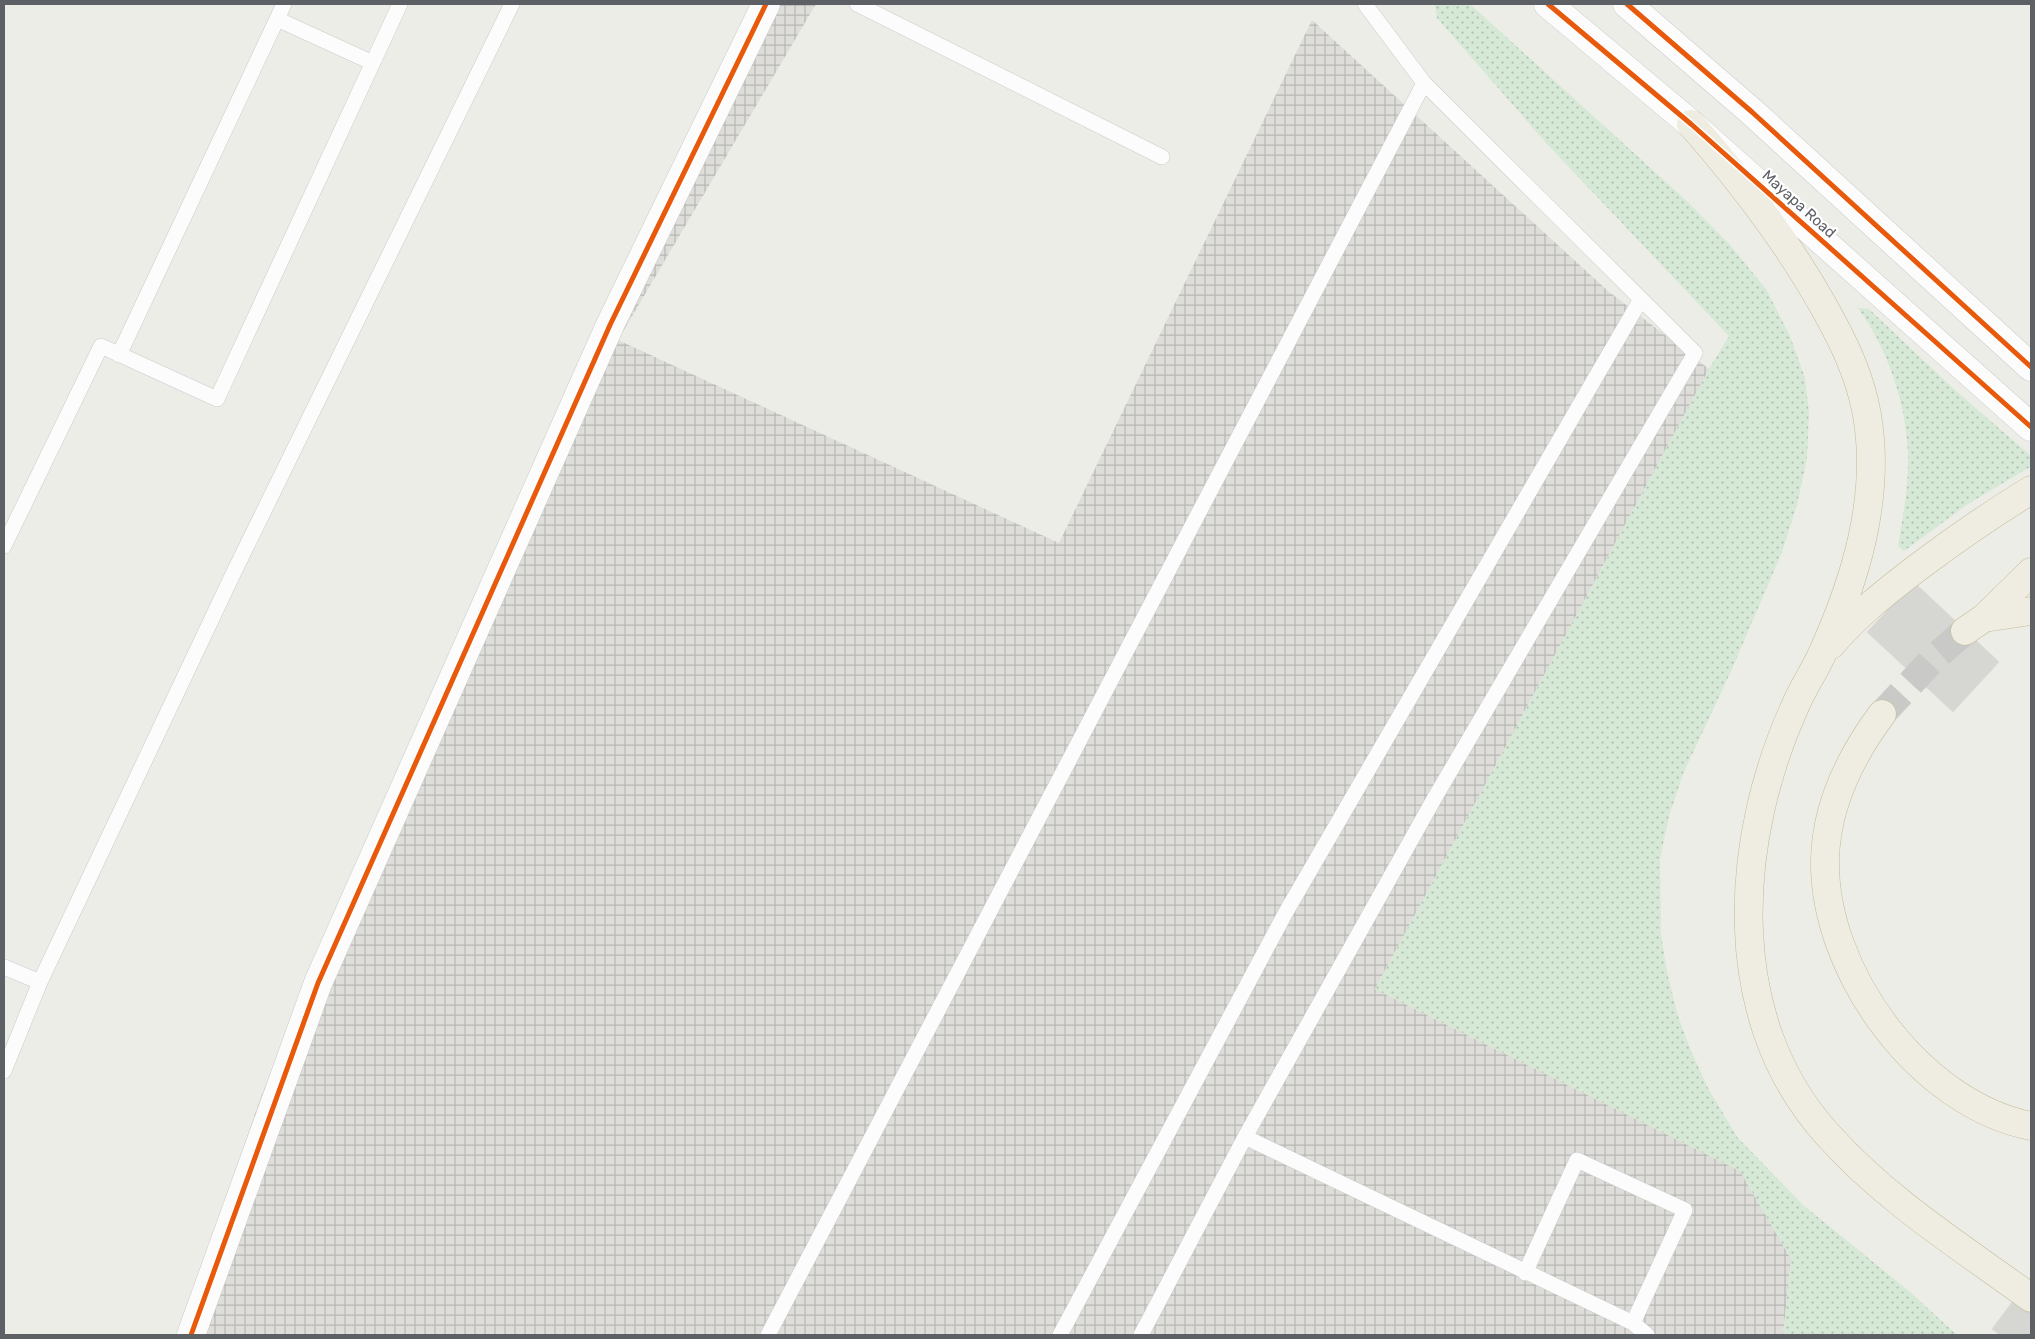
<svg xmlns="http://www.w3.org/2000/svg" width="2035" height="1339" font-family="Rubik,sans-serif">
	<defs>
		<pattern id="industrial-grid" width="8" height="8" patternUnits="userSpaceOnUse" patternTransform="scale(1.25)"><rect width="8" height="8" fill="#deddd9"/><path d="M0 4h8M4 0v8" fill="none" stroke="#b7b7b4"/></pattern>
		<pattern id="grass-dots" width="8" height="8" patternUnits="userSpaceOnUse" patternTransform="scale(1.25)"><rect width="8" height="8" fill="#d6e8d6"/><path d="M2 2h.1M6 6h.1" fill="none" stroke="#b1bfb1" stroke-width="1.8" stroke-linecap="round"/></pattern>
	</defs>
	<rect width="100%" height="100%" fill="#edede8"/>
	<path fill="url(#industrial-grid)" d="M755,4H816L618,340L1059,543L1312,20L1608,291L1709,369L1375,989L1740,1171L1791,1259L1783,1335H179L260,1099L310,979Z"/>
	<path fill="url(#grass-dots)" d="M1435,4H1470L1690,204L1730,245L1766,289L1790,336L1805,378L1809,413L1807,458L1797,505L1782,552L1732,669L1683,774L1669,816L1660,859L1661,934L1667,972L1678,1016L1691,1051L1709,1090L1738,1138L1803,1205L1909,1291L1957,1335H1783L1791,1259L1740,1171L1375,989L1709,369L1729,336L1547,144L1437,18Z
		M1858,308L1869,309L1956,391L2031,456L2030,467L1968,504L1904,551L1898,546C1903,516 1909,485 1908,454C1906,403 1888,349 1858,308Z"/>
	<path fill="#d6d6d3" stroke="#dcdbd7" d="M1914,582L1999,662L1953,712L1867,632Z
		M2031,1277V1335H2000L1992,1329Z"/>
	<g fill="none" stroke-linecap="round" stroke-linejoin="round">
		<path stroke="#c9cac7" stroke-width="28" stroke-dasharray="28 14" stroke-linecap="butt" d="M1882,714L1934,658L1965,631"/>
		<g stroke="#cacbca" stroke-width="16">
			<path id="service" d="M857,4L1162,157
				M277,19L373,63
				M119,355L284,4
				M4,546L101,346L217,399L400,4
				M4,967L40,982L4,1071
				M40,982L233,574L512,4
				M1245,1137L1633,1323L1647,1335
				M1525,1273L1577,1160L1685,1210L1633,1323
				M768,1335L1424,83
				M1060,1335L1286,912L1641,299
				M1141,1335L1245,1137L1434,799L1695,353L1424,83L1365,4"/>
		</g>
		<g stroke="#cacbca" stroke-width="29">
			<path id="minor" d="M191,1335L318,983L610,325L766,4"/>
		</g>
		<g stroke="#cbcbcb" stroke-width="29">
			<path id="secondary" d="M1548,4L1691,124L2031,427
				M1627,4L1752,112L2031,367"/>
		</g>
		<g stroke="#c3ba97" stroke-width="29">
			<path id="motorway" d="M1691,124C1741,181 1787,241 1824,307C1843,341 1860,375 1867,415C1881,497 1856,579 1822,654C1815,670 1804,686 1797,702C1734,838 1721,1018 1828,1135C1886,1200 1961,1247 2031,1298
				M1984,618L2031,572
				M1965,631L1984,618L2031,611
				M1831,645C1856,615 1887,591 1917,568C1954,540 1992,514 2031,490
				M1882,714C1850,757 1826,805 1825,860C1823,972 1920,1104 2031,1126"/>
		</g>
		<use href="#service" stroke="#fcfcfc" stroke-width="15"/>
		<use href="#minor" stroke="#fcfcfc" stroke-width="28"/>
		<use href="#secondary" stroke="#fcfcfc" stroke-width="28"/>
		<use href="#motorway" stroke="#efede2" stroke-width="28"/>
		<g stroke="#fff" stroke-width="8">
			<path id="cycleway" d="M1548,4L1691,124L2031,427
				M1627,4L1752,112L2031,367
				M191,1335L318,983L610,325L766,4"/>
		</g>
		<use href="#cycleway" stroke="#e8590c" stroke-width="5"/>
	</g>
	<g text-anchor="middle" stroke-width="4.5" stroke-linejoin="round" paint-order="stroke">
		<g font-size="15" fill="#5d6065" stroke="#fff">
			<text transform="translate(1799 204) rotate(42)" y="5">Mayapa Road</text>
		</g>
	</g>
	<rect width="2035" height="1339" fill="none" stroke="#5d6065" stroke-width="10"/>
</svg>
